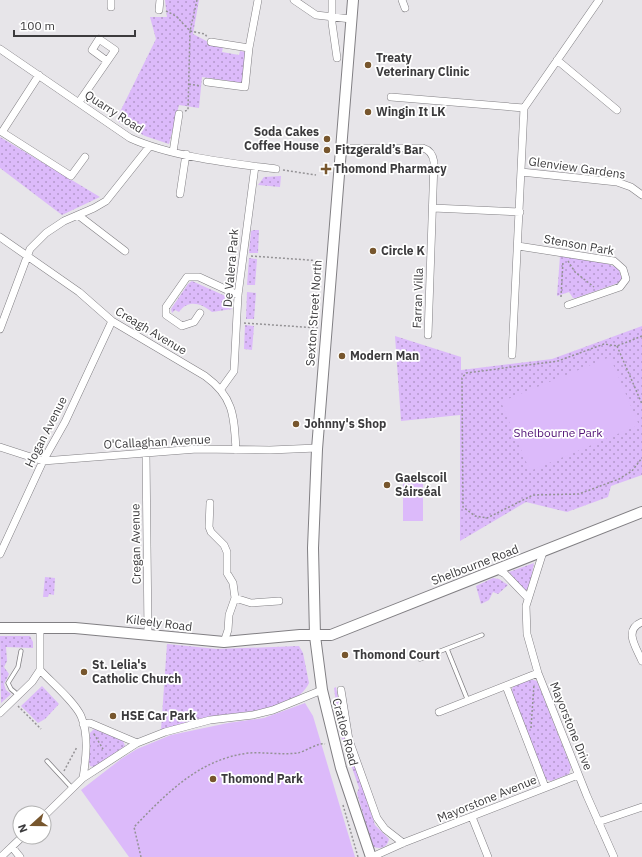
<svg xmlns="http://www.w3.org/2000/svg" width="642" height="857" font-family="'IBM Plex Sans',sans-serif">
	<defs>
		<pattern id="green-dots" width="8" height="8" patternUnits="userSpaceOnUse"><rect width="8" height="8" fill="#dcbafa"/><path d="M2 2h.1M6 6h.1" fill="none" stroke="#b498cc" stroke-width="1.8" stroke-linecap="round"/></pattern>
	</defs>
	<rect width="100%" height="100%" fill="#e7e5e9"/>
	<path fill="url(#green-dots)" d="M165,0H199L193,34L214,45L223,47L222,52L239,55L240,51L246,52L242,83L202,77L199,108L179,105L169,144L145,136L116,120L156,39L150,17H167Z
		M0,137L100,197L62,215L0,168Z
		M281,176L280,187L258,185L264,177Z
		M254,230H259L258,253H249L251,231Z
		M560,256L606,263L619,269L622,280L618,283L576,298H573L569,292L557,296Z
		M249,258L257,259L255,285H247Z
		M192,281L232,299V309L212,312C201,303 188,299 179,312L175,310L172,313L171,309L188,284Z
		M247,292L256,293L254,319H246Z
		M245,325L254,326L252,350L244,349Z
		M642,326V475L611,486L608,497L567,512L526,502L460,541V415L401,421L395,336L461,357V370L552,359Z
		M534,563L529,588L525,591L509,572Z
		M45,577L55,578L54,595L49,594L48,597H43Z
		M493,578L499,579L508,585L498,594L493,592L489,600L481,604L476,586Z
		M0,636H30L33,642V648L6,647L7,661L4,667L9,674L4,684L6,690L11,694L1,703Z
		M167,644L217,649L299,646L303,653L309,683C296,712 235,712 209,717C193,720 177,725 161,730Z
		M530,679L537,681L571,767L569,774L551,781L545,779L511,691L514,685Z
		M42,686L59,704L45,719L38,723L21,706Z
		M336,687L346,737L375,825L389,839C387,848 380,850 372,846L357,793L359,788L340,733L334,688Z
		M94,729L123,741L125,746L94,767L90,766L89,762L90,733Z"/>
	<path fill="#dcbafa" d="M610,357L639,425L530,471L501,402Z
		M403,483H423V521H403Z
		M305,703L313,716L355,857H129L81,790L121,759L137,749L171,735L228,723L264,718Z"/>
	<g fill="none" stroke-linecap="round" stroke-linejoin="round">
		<g stroke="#817f83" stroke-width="5">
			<path id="service" d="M447,649L468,701
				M420,659L482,635
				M18,695L11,689L8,683L18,667L21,651
				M47,761L72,788"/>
		</g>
		<g stroke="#817f83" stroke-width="8">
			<path id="minor" d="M111,0V7
				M294,0L316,15L351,19
				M332,0V23L337,58
				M402,0L405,8
				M159,10L160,0
				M249,48L258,0
				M0,49L130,138C172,157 230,163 276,169
				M557,60L617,110
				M39,75L2,132L71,176L85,157
				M207,82L245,87L249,48L211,42
				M391,97L524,108
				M79,102L115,50L99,39L92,50L107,61
				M342,148H423C430,150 433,155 434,162L428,335
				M173,152L179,114
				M521,172L617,182L631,187L642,195
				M180,194L186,154
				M433,208L520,212
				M78,215L125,251
				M0,237L79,292L112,321L205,376C234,397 234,416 236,450
				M518,246L614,261L623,269L626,279L620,287L568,305
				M200,313L194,322L182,326L166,315V307L187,277H199L238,295
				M0,329L30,249L46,233L64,221L94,208L106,201L149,147
				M512,355L524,108L599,0
				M221,389L234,371L238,295L255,166
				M0,447L43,461L197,449L270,450L317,448
				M146,453L148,634
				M210,503L209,527L211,532L224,545L227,552V573L233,583L235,598L229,615L228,630L224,642
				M543,552L526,606L527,634L538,673L587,796L614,857
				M0,554L43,461L65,422L112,321
				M498,570L505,574L528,598
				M235,598L251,603L279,601
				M642,622C623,630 636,647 642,661
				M40,627V670C52,683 74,701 81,716C89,735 86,759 83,778L44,816
				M506,686L545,787
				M341,690L349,740L377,818L385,829L403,843
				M439,712L538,673
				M0,713L32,682L40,670
				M83,724L90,723L137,743
				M83,778L137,743L165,732L210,720L253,715L273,710L322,690
				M472,817L488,857
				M598,822L642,807
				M12,847L20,857
				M1,857L22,837
				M372,857L403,843L578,775"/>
		</g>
		<g stroke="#817f83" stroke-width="12">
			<path id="secondary" d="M353,0L317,449L313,548L315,636L322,690L341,768L371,857
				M0,628H75L224,642L300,635H331L642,512"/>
		</g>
		<path stroke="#949295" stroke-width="1.5" stroke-dasharray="2 2" stroke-linecap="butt" d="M197,0L190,31L205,34L207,37
			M166,11L176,16L190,31L188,110L185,111
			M189,84L201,86
			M283,170L316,175
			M251,256L323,261
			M568,261L575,272L594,287
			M561,297L563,261
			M244,323L318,328
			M642,336L617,346L604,344L558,361L466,373L462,378L463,507L475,516L487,518L533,495L579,494L619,479L632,471L642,458
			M617,346L642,404
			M18,706L41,729
			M531,728L534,684
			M94,734L103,749
			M64,771L77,747
			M343,805L358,857
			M141,857L134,827C167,793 199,759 249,753C265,752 282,755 298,753C306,751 319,742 325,744"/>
		<use href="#service" stroke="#fff" stroke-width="3.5"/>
		<use href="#minor" stroke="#fff" stroke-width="7"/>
		<use href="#secondary" stroke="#fff" stroke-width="10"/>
	</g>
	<g fill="#77562d" stroke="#fff" stroke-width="1.5">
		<circle cx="368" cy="65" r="4"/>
		<circle cx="368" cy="112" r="4"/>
		<circle cx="327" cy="139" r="4"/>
		<circle cx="327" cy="150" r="4"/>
		<path d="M324 163h4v4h4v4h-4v4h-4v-4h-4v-4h4z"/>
		<circle cx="373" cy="251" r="4"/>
		<circle cx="342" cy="356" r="4"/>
		<circle cx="296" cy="424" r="4"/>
		<circle cx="387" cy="485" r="4"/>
		<circle cx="345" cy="655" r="4"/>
		<circle cx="84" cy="672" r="4"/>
		<circle cx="113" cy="716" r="4"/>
		<circle cx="213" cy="779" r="4"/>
	</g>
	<g text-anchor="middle" stroke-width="3.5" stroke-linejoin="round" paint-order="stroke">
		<g font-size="12" font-weight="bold" fill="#3c3b3d" stroke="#fff" text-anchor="start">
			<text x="376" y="62">Treaty<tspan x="376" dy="14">Veterinary Clinic</tspan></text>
			<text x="376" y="116">Wingin It LK</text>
			<text x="319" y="136" text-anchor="end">Soda Cakes<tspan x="319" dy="14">Coffee House</tspan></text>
			<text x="335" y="154">Fitzgerald’s Bar</text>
			<text x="334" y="173">Thomond Pharmacy</text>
			<text x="381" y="255">Circle K</text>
			<text x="350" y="360">Modern Man</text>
			<text x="304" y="428">Johnny's Shop</text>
			<text x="395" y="482">Gaelscoil<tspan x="395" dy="14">Sáirséal</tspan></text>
			<text x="353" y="659">Thomond Court</text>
			<text x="92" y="669">St. Lelia's<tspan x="92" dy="14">Catholic Church</tspan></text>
			<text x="121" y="720">HSE Car Park</text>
			<text x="221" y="783">Thomond Park</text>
		</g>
		<g font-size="12" fill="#3c3b3d" stroke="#fff">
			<text transform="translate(114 112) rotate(33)" y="4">Quarry Road</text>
			<text transform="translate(577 168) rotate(8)" y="4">Glenview Gardens</text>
			<text transform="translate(579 245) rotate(10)" y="4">Stenson Park</text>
			<text transform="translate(231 268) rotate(-85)" y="4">De Valera Park</text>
			<text transform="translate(418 298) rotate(-88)" y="4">Farran Villa</text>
			<text transform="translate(314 313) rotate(-86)" y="4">Sexton Street North</text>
			<text transform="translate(151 331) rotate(31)" y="4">Creagh Avenue</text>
			<text transform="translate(46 432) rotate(-63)" y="4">Hogan Avenue</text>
			<text transform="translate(157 442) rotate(-3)" y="4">O'Callaghan Avenue</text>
			<text transform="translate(136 544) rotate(-91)" y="4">Cregan Avenue</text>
			<text transform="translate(475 565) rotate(-21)" y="4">Shelbourne Road</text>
			<text transform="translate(159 623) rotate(7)" y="4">Kileely Road</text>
			<text transform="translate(571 726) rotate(68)" y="4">Mayorstone Drive</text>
			<text transform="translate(345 732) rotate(75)" y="4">Cratloe Road</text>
			<text transform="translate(487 799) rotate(-22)" y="4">Mayorstone Avenue</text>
		</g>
		<g font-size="12" fill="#531677" stroke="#fff">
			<text x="558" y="437">Shelbourne Park</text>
		</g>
	</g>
	<g transform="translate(32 825) rotate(249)"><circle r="19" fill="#ffffff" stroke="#b1b1b1"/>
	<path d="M0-3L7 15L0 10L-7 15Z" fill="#77562d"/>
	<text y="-6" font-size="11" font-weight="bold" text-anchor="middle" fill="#3c3b3d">N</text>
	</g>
	<path d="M14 30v6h121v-6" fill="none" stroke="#3c3b3d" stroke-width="2"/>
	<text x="20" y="30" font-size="12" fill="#3c3b3d" stroke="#ffffff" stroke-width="3" paint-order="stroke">100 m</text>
</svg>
